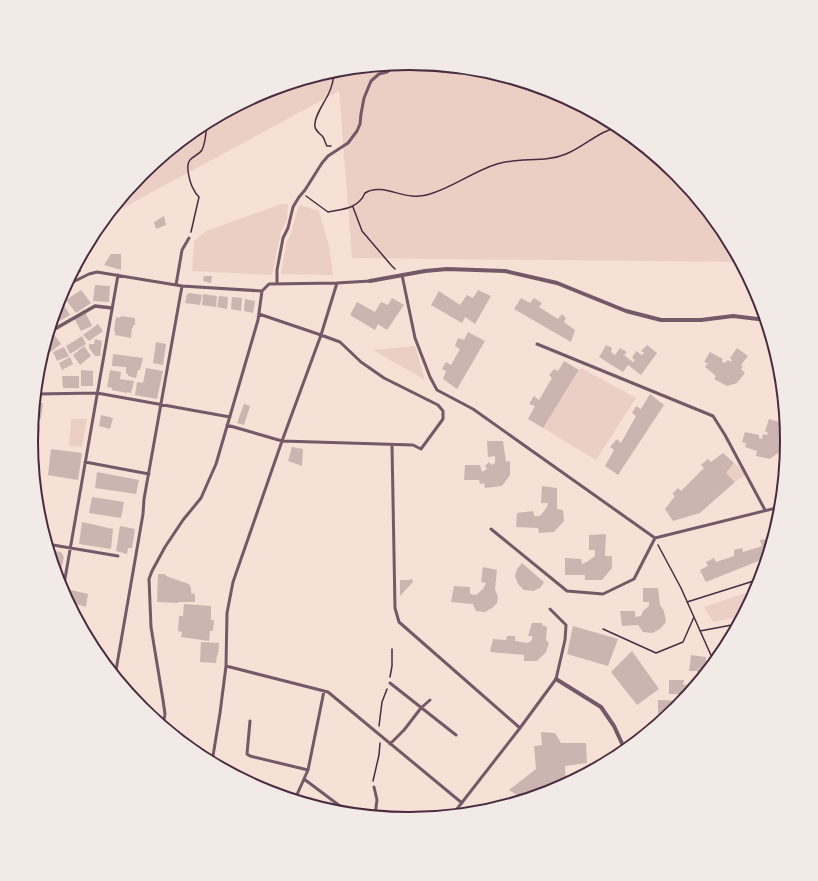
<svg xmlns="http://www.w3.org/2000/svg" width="818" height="881" font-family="Georgia,serif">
	<rect width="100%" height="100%" fill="#f7e1d7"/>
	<path fill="#ebcfc5" d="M409,63L483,70L554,91L619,126L676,173L723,231L740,262L352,258L339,91L106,217L142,173L199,126L265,91L335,70Z
		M281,204H288L287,220L281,232L272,275L192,271L194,241L206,231Z
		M300,205L319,211L329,246L333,275L281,274L287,241L290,236L297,211Z
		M415,346L425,380L373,350Z
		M581,368L636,398L596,460L543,428Z
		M71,419H87L82,447L69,446Z
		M734,463L746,474L735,482L726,473Z
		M755,590L742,616L713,622L704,607Z"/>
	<path fill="#ccb4b1" d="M164,216L166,225L156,229L154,222Z
		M111,254H121V270L104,265Z
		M204,276H212L211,283L203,281Z
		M95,285L110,286L109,302L93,301Z
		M81,290L91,303L76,313L66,300Z
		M478,290L491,296L475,324L465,317L462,323L431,305L439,291L460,305L467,295L473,298Z
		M190,293L202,295L200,305L185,303L187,294Z
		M203,294L217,296L216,307L202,305Z
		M219,296L228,297L227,309L217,307Z
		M232,297L242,298L241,311L231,309Z
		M392,298L404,305L387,330L378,324L375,330L350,315L357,302L375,312L381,302L388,305Z
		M521,298L530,303L534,298L542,303L539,307L558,319L562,314L566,318L564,322L575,330L571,342L514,309Z
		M245,299L255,301L253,313L244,311Z
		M58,301L62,306L64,305L70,315L56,323L53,319Z
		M84,310L92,326L81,331L74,318Z
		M121,316L135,318V325H133V328H132L131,338L115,335V331H114L116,317L120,318Z
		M98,324L103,331L89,341L83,335Z
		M50,329L61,344L40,360L45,343Z
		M468,332L485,341L457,389L443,379L446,371L442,369L446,362L451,365L460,349L455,346L458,338L464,340Z
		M82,336L86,344L70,354L66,346Z
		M95,339L102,341L100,356H95L89,348V344H94Z
		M156,342L166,344L163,365L153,363Z
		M606,345L612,348L611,352L615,355L620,348L627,352L624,355L633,362L635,360L632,358L636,351L642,355L644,353L641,351L647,345L657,353L641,375L628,365L623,372L599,357Z
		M84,346L91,356L80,365L73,355Z
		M64,347L69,356L57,361L53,352Z
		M737,348L748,356L741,365L743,367L741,369L745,373L737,383L727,386L714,379L716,376L705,367L708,363L704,362L710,352L723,359L722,362L724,363L728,360L731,362L732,360L730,358Z
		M113,354L143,358L140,370H138L136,378L128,376V374H126V367L112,366Z
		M70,357L73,364L62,370L59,363Z
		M564,361L579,370L543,428L528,419L535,406L529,404L534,396L539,400L552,378L549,375L554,369L558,371Z
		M146,368L163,371L157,399L135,395L137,382L143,383Z
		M81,370L93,371V386H81Z
		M110,370L121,372L120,379L134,381L131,393L127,392V393L112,390V388L107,387Z
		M62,376H79V388H63Z
		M650,394L664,405L618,475L605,466L614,450L610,447L617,439L621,443L636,416L632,413L636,406L641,409Z
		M35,403H43L41,419L33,418Z
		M244,404L250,406L244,425L237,423Z
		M101,415L113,418L110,429L99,426Z
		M769,419L779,422V425L782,427L779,439L784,440L779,452L770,459L756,456L757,451L745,447L746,443L742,442L745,432L759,435V438L762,439L763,434L767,435L768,433L765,431Z
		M33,424L40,425L39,442L31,441Z
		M487,441H503L506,462L510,461V475L502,486L485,488L484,483L480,484L479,480H464L465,465H480L482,472L487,469L485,466L489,462L492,465L495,463V456L488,457Z
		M31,442L39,443L38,458L33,457Z
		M292,447L303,449L302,466L288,461Z
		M51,449L82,453L78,480L48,475Z
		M723,453L734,463L726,473L735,482L700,513L673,521L665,509L675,496L672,494L678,488L681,491L704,468L701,465L708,459L711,462Z
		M97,472L139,480L136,494L95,488Z
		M542,486L557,488V509L563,510L564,521L554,532L539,533L538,528L516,527L517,513L533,511L534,516H540L547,507L548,503H541Z
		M92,497L124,502L121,518L89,513Z
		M82,522L113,529L111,549L79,544Z
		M120,526L135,529L132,548H128L127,554L116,551Z
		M606,534L605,556H612V568L602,580H585V575H565V558L581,559L582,564L588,561L595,556V550H589V535Z
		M768,539L770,542H771L766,558L706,582L700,570L708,566L706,562L714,558L716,562L734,556V550L742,548L743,552L762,546L760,540Z
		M49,550L61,552L64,557L61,570L55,569Z
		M522,563L544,582L540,588L533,591L524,590L518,584L515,576L517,569Z
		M483,567L497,570L495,589L498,597L497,603L492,608L485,612L476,611L473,604L451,602L454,586L470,587V594L476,595L483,589L486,583L481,582Z
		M158,574H165L166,576L189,584L191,588V593L195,594V602H178V603L157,602Z
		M412,579L413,582L400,596V580H408Z
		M643,588H658L660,605L664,611L666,622L660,629L652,633L643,632L638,625L622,626L620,611H635V617L641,616L643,611L649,606V602H643Z
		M71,590L88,594L86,607L70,602Z
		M184,604L211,606V620H214L213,631H210L209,641L181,637L182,632L178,631L179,616H183Z
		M532,623H542V625L547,627L546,640L549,643L546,652L537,661H524V655L490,652L493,639L506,640L507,636H515V641L528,643L532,640V636H528Z
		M573,626L618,639L608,666L567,654Z
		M730,639L723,651L721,640Z
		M201,642L219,643L218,655H217L216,663L200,662Z
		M632,651L659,689L637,705L611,672Z
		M691,655L706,657V672L688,694H669V680H684L683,685L690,684L692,679L698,677L697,671H689Z
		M658,700L682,701L676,708L658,723Z
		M541,732L555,733L561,743H586L587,763L565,766L566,783L553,790L523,799L509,790L536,769L534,746L542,745Z"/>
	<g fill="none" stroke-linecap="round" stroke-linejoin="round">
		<path stroke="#4a2c40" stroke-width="1.5" d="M331,146H327C325,143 325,140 323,137C321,134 316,132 315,127C313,118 324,103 328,95C332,87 334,79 334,70
			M306,196L328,212C343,209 358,209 365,193C379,184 397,195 412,196C419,197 427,195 433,193C455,186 474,171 497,164C519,157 545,163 566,154C585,146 600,130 620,127
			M353,207L362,231L391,265L395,269
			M191,232L199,197C197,195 195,193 194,190C190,184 185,165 190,160C193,156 199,155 202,150C206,142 206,131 207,122
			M73,272L77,270L80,271
			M658,545L681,588L714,662
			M687,602L760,579
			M603,629L656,653L683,642L694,617
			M700,631L737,624
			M390,677L392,666V649
			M379,726L382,702L387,689
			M373,781L379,755L380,743"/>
		<path stroke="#755966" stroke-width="3" d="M402,275L415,338L430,377L437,390L473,409L655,538L780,507
			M277,284V270L283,238L288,228L293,207L299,197L305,190L322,163L328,156L348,143L357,131L360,124L361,114L364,98L371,81L379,74L387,72L400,63
			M176,285L182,250L189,238
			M65,286L89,274L97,272L182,286L262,291L269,284L337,283L370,281
			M537,344L713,416L725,435L765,510
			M36,394L97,393L230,417
			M227,425L282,441L413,445L421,449L443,419V411L438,405L384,378L361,362L340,342L321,335L259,314
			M392,445L395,608L399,622L520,728
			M85,462L149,474
			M491,529L567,591L603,594L634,579L655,538
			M47,544L118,556
			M63,590L118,275
			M226,666L328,692L462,803
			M115,676L143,514L144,499L182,286
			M390,683L456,735
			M250,721L247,754L250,756L308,770
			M163,725L165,714L163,700L151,627L149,579L152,571L165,547L183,520L201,498L216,464L258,320L262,291
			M390,744L404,730L421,708L430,700
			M212,762L220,713L226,666L227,613L233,582L282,441L321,335L337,283
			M304,779L348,812
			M374,787L377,800L375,815
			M295,799L308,770L324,691
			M457,809L464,813
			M453,814L520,728L556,679L565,640L566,625L550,609"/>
		<path stroke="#755966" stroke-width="3.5" d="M53,330L95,306L112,308"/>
		<path stroke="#755966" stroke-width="4" d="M370,281L425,271L447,269L505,271L557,283L626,311L661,320H701L733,316L766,320
			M556,679L601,707L614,726L625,750"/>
	</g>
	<path d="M0 0H818V881H0ZM38 441a371 371 0 1 1 742 0a371 371 0 1 1-742 0Z" fill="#f1eae7" fill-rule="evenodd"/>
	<path fill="none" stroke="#4a2c40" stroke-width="2" d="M38 441a371 371 0 1 1 742 0a371 371 0 1 1-742 0Z"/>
</svg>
